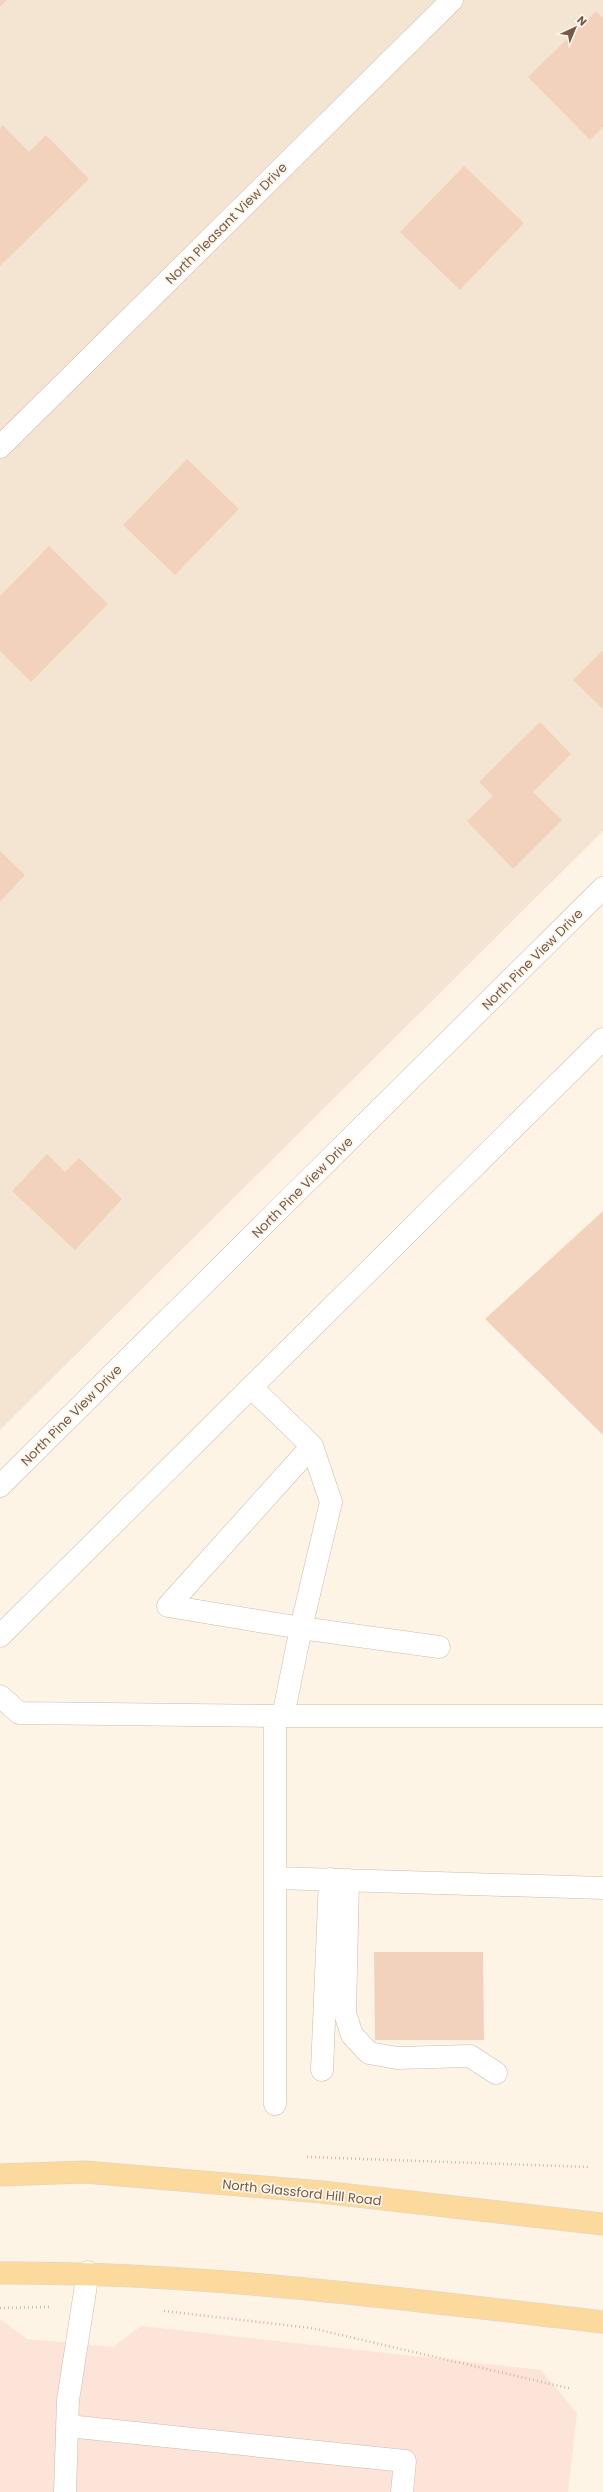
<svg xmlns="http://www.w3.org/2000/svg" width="603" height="2492" font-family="Poppins,sans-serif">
	<rect width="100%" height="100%" fill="#fdf4e5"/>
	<path fill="#f4e5d3" d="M0,0H603V831L0,1430Z"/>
	<path fill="#fde4d8" d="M0,2319L27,2339L113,2347L141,2326L541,2370L577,2413L568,2492H0Z"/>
	<path fill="#f2d2bc" d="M0,0H7L0,7Z
		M596,11L603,18V127L590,140L528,77Z
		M3,125L29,152L46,135L89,179L0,266V128Z
		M464,166L524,223L460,290L400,232Z
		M187,459L239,509L175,575L123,525Z
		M49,546L108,604L31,682L0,651V596Z
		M603,650V709L573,680Z
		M540,722L571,754L533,792L562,820L513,869L467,821L493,796L479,782Z
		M0,851L25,875L0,902Z
		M47,1154L65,1172L79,1158L122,1199L75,1250L12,1191Z
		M603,1211V1435L485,1319Z
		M374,1952H483L484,2040H375Z"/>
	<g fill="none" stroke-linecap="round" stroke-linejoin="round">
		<g stroke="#cebbab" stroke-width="23">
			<path id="minor" d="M0,447L452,0
				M251,1387L312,1446L168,1606L301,1628L283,1716
				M312,1446L331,1502L301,1628L439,1647
				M0,1486L603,888
				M0,1636L603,1039
				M0,1696L19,1713L275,1716H603
				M275,1878L603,1888
				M348,1880L345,2013L352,2035L369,2053L397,2058L470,2056L496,2073
				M322,2070L330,1879
				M275,2104V1716
				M68,2426L405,2461L402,2492
				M65,2492L68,2400L88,2272"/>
		</g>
		<g stroke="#dbd4d0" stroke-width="23">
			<path id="major" d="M0,2175L85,2172L322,2192L603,2224
				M0,2273C202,2272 403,2299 603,2322"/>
		</g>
		<path stroke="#d7b59f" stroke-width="2.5" stroke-dasharray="1 3" stroke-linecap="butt" d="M307,2157L588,2167
			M0,2308L49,2307
			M164,2311L311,2328L572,2389"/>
		<use href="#minor" stroke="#fff" stroke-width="22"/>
		<use href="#major" stroke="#fcd99c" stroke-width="22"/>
	</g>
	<g text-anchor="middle" stroke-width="3.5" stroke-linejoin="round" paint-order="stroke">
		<g font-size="13" fill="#765a49" stroke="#fff7eb">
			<text transform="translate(226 223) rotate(-45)" y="5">North Pleasant View Drive</text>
			<text transform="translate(532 959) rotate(-45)" y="5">North Pine View Drive</text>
			<text transform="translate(302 1187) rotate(-45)" y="5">North Pine View Drive</text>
			<text transform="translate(71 1415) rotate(-45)" y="5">North Pine View Drive</text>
			<text transform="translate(302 2192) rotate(6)" y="5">North Glassford Hill Road</text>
		</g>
	</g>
	<g transform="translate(575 28) rotate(44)" stroke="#fff7eb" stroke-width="3" paint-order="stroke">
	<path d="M0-3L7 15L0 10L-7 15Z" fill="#765a49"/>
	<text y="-6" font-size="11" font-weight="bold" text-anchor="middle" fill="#765a49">N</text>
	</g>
</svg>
